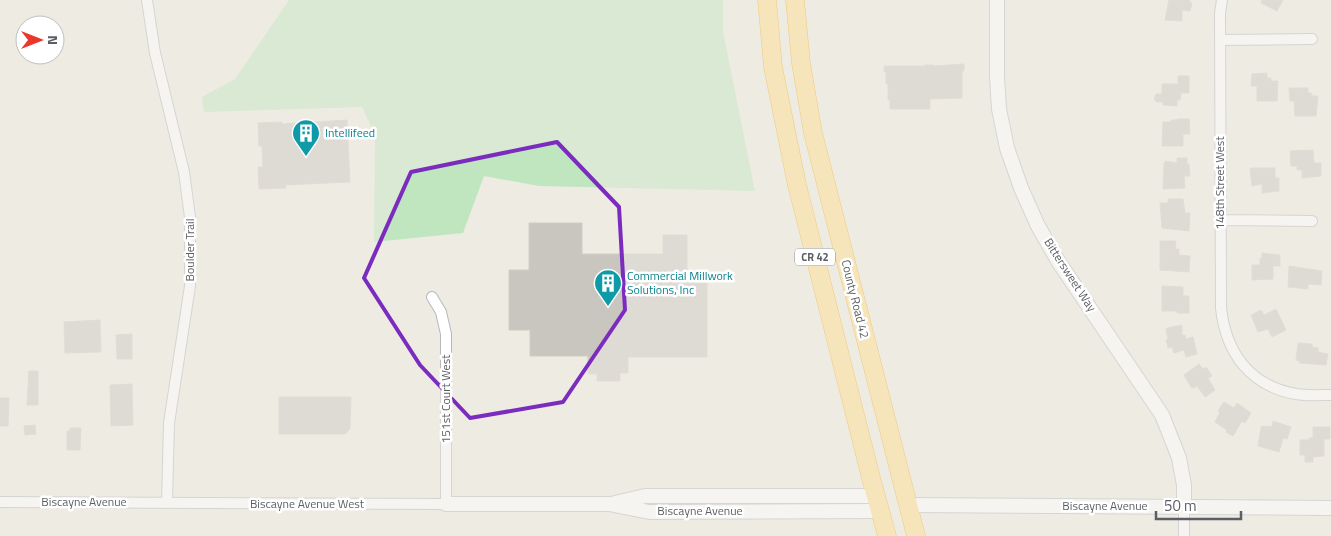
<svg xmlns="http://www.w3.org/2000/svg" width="1331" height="536" font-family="'Titillium Web',sans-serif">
	<rect width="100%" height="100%" fill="#eeebe3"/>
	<path fill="#bfe6bf" d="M289,0H723V31L755,191L539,186L484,176L463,233L374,242L375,135L362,107L204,112L202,97L235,79Z"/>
	<path fill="#c9c6c0" stroke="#d2cdc1" d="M1169,0H1190V3H1192L1190,11L1182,10V21L1165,20Z
		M1262,0H1283L1277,11L1261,3Z
		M964,64V71H962V98L930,99V109H890V100H888V84H886V72H884V66H925V65H934V66Z
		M1267,73V78H1271V81H1278L1277,101H1257V86H1251L1252,74Z
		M1178,76H1189V93H1181L1180,100H1177V106L1163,105V102H1156V100H1154L1156,94H1162V84H1178Z
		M1289,88H1308V93H1311L1312,96H1318L1316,116H1295L1294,101H1290Z
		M1177,119H1189L1190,134H1183V146H1162L1163,122H1171V120H1177Z
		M347,120L350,182L285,185L286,188L259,189L258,167H263L262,146H259L258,123L282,122V124Z
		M1313,150L1314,163H1321V176L1302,178V170H1297V166H1291L1290,151Z
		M1177,158H1187V164H1189L1190,176H1184L1185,188L1163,189L1164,163H1165V161L1177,163Z
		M1250,168H1275V178H1279V191L1262,193V184L1252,186Z
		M1168,199H1183L1185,213H1190L1189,231L1162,228L1160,203H1168Z
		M529,223H582V254H663V235H687V283H707V357H628V373H620V381H597V374H588V356H530V330H509V270H529Z
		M1160,241H1176L1175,249H1179V255L1190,256L1189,272L1160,270Z
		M1262,253L1280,255V266H1273V279L1252,280V265H1260V258H1262Z
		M1289,266L1322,271L1321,285L1308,284V289L1288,287Z
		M1162,286L1183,287V296H1189V313H1177V311H1162Z
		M1276,309L1286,330L1272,337L1268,329L1258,332L1251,315L1261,310L1264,315Z
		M100,320L101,352L65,353L64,322Z
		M1182,325V335H1185L1186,339L1193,337L1197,354L1186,357L1184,350L1174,353L1172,347L1168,348L1166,340L1168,339L1166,329L1167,328Z
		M132,334V359H117L116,335Z
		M1298,343L1312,344V347L1318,348V352L1328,354L1326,365L1299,363L1300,361L1296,360Z
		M1199,364L1203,369L1206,367L1212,376L1208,378L1215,390L1205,397L1197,386L1193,388L1191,387L1184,375Z
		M29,371H38V405H27Z
		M132,384L133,425L111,426L110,385Z
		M279,397H351L350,429L345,434H279Z
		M0,398H9L8,426H0Z
		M1224,402L1234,408L1237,403L1251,413L1245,423L1242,421L1233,436L1226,432L1227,430L1215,422L1220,412L1218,411Z
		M1273,421L1291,427L1287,439L1283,438L1279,452L1258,446L1261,428L1262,426L1272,427Z
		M35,425L36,434L25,435L24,426Z
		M1313,427H1330V439H1324V456L1313,457V462H1305V455H1300V440H1309V438H1313Z
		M70,428H81L80,450H67V431H70Z"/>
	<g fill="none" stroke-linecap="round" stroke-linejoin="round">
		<g stroke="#b5b9bd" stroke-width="12">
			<path id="street" d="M147,0L155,53L184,172L190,217V286L169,423L167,503
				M1222,0L1220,13L1221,308C1226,353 1250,386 1296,394C1307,396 1320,395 1331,395
				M1220,40L1312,39
				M1221,220L1312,221
				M0,502L446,504V334L441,312L432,297
				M1184,507V536"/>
		</g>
		<g stroke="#b6babf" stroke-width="16">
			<path id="secondary" d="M997,0V77L999,109L1007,148L1021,188L1038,226L1058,261L1162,415L1179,458L1184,485V507
				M615,503L645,496H877
				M446,504H609L649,512L881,511
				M908,505L1331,508"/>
		</g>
		<g stroke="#f0a000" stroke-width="19">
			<path id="highway" d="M767,0L773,67L797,185L871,478L887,536
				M795,0L801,63L813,133L916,536"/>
		</g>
		<use href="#street" stroke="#fff" stroke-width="10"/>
		<use href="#secondary" stroke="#fff" stroke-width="14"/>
		<use href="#highway" stroke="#fede8a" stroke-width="18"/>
	</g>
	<path d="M0 0H1331V536H0ZM557,142L619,207L625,310L563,402L470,418L420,365L364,278L411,172Z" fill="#eeebe3" fill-opacity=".55" fill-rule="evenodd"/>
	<path fill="none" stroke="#7b2cbf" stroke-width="4" stroke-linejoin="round" d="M557,142L619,207L625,310L563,402L470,418L420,365L364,278L411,172Z"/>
	<defs>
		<g id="building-pin" transform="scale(1.4375)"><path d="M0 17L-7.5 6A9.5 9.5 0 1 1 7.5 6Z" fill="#0f9aa8" stroke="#fff"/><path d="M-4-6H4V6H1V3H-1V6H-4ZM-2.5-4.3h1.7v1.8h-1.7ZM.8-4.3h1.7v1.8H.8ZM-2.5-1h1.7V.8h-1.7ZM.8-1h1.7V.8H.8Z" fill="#fff"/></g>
	</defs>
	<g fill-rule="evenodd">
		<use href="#building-pin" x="306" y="133"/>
		<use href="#building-pin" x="608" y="283"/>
	</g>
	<g text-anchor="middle" stroke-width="5" stroke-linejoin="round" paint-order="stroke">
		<rect fill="#fff" stroke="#8c8f92" stroke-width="1" x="795" y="248.5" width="40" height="17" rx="4"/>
		<g font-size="11" font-weight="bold" fill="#5b5f64">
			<text x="815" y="261">CR 42</text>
		</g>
		<g font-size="12" fill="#0d838f" stroke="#fff" text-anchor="start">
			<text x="325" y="137">Intellifeed</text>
			<text x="627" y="280">Commercial Millwork<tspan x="627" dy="14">Solutions, Inc</tspan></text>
		</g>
		<g font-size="12" fill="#5b5f64" stroke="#fff">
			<text transform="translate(1220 183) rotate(-90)" y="4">148th Street West</text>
			<text transform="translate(190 250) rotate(-90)" y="4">Boulder Trail</text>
			<text transform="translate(1070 275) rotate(57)" y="4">Bittersweet Way</text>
			<text transform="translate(855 299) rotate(76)" y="4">County Road 42</text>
			<text transform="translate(446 399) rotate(-90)" y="4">151st Court West</text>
			<text x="84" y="506">Biscayne Avenue</text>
			<text x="307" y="508">Biscayne Avenue West</text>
			<text x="1105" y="510">Biscayne Avenue</text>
			<text x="700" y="515">Biscayne Avenue</text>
		</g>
	</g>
	<g transform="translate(40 40) rotate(90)"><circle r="24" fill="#ffffff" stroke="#bdbfc1"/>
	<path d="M0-4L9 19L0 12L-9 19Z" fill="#ea372c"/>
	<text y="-8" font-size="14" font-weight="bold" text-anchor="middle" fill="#5b5f64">N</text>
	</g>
	<path d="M1156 511v8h85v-8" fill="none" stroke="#5b5f64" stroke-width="2.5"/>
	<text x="1164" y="511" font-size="15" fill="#5b5f64" stroke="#ffffff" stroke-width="4" paint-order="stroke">50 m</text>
</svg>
